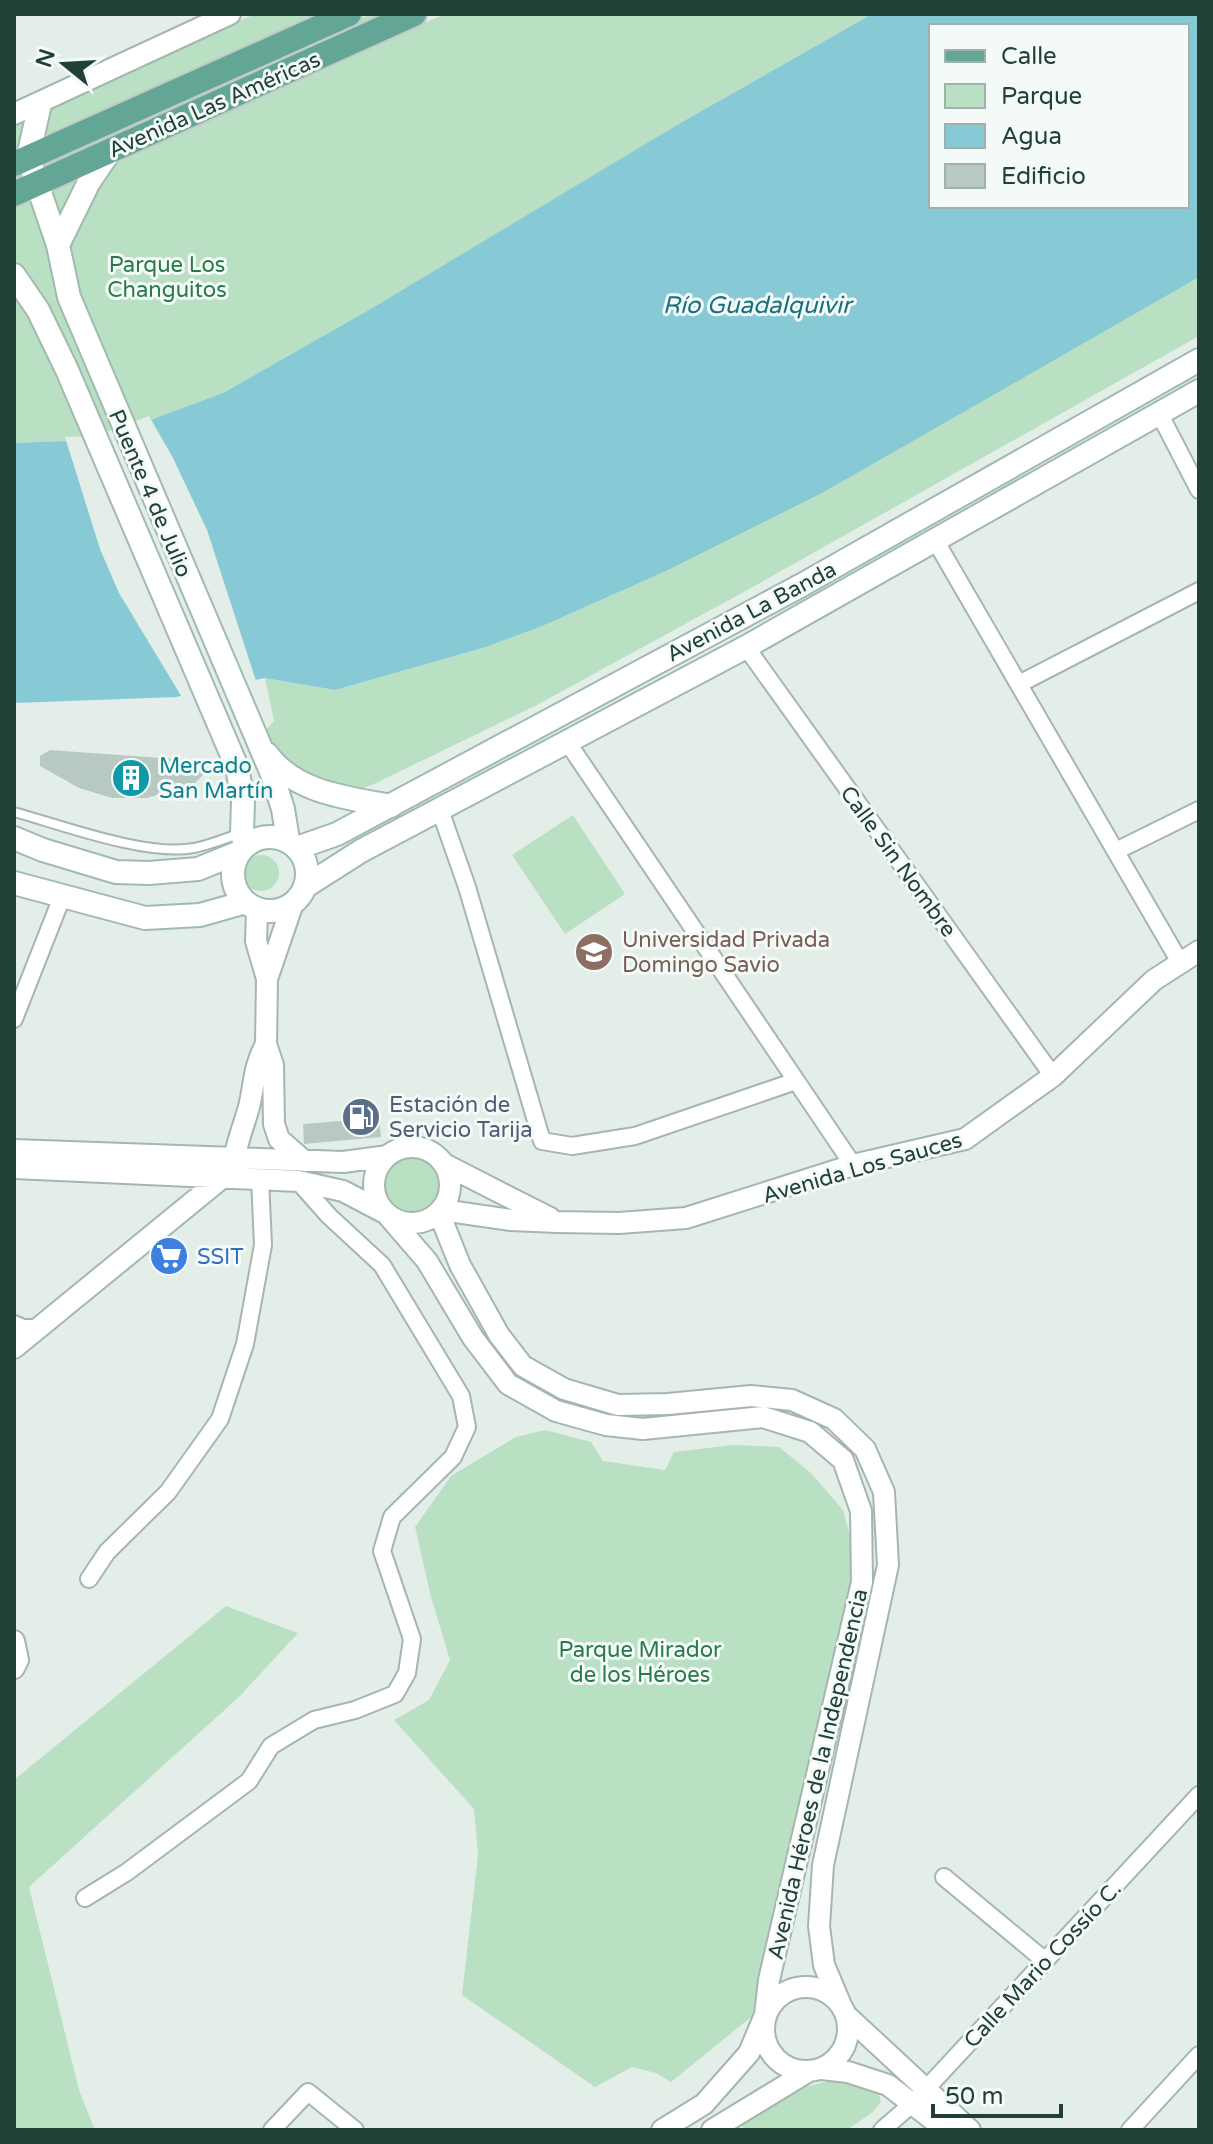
<svg xmlns="http://www.w3.org/2000/svg" width="1213" height="2144" font-family="'Varela Round',sans-serif">
	<rect width="100%" height="100%" fill="#e3eee9"/>
	<path fill="#bae0c4" d="M255,14H331L14,158V123Z
		M371,14H399L14,187V176Z
		M445,14H872L682,122L446,266L223,393L96,440L14,443V205Z
		M1199,273V336L742,593L535,706L376,783L361,789L320,779L296,768L277,750L265,731L274,721L265,678L335,690L486,647L540,627L666,571L824,492Z
		M573,815L625,894L565,934L512,855Z
		M243 873a18 18 0 1 1 36 0a18 18 0 1 1-36 0Z
		M385 1184a28 28 0 1 1 56 0a28 28 0 1 1-56 0Z
		M545,1430L591,1442L603,1461L665,1470L674,1452L733,1445L779,1447L811,1473L843,1510L855,1555L846,1620L756,2013L671,2082L656,2073L632,2067L595,2087L462,1995L478,1855L474,1809L394,1720L429,1700L450,1660L431,1597L415,1527L451,1476L516,1437Z
		M226,1606L298,1633L240,1696L29,1887L79,2090L95,2130H14V1780Z
		M831,2080L856,2084L878,2091L881,2102L873,2112L847,2130H747L739,2124L802,2088Z"/>
	<path fill="#87cad6" fill-rule="evenodd" d="M872,14H1199V277L824,492L666,571L540,627L486,647L335,690L265,678L176,697L14,703V443L96,440L223,393L374,307L682,122ZM931,26H1187V206H931Z"/>
	<path fill="#e3eee9" d="M149,416L173,458L207,530L257,684L183,699L119,593L100,549L65,437L95,436Z"/>
	<path fill="#b8c9c2" d="M50,750L203,761L208,770L195,783L147,798H112L79,788L40,766V756Z
		M379,1118L381,1137L304,1144L303,1124Z"/>
	<g fill="none" stroke-linecap="round" stroke-linejoin="round">
		<g stroke="#a5b6b0" stroke-width="12">
			<path id="service" d="M14,812C61,825 147,857 194,848C210,845 226,838 241,833"/>
		</g>
		<g stroke="#a5b6b0" stroke-width="20">
			<path id="minor" d="M1159,413L1199,490
				M935,540L1181,964
				M746,647L1053,1076
				M1019,684L1199,591
				M568,743L853,1165
				M440,810L467,887L542,1141L572,1146L635,1136L796,1081
				M1116,851L1199,810
				M14,1019L62,897
				M14,1324L23,1328H38
				M89,1579L107,1552L168,1492L220,1419L245,1344L263,1245L260,1178
				M944,1877L1044,1960
				M85,1898L127,1872L249,1781L271,1746L314,1720L355,1710L395,1694L407,1673L412,1639L382,1551L392,1517L453,1457L467,1427L461,1396L382,1265L329,1216L298,1181
				M272,2130L308,2092L355,2130
				M882,2130L912,2104L1199,1795
				M1130,2130L1199,2055"/>
		</g>
		<g stroke="#a5b6b0" stroke-width="24">
			<path id="tertiary" d="M14,114L230,14
				M257,909L256,941L267,979L266,1044L273,1065L274,1124L279,1139L304,1161
				M267,979L293,903
				M374 1185a38 38 0 1 1 76 0a38 38 0 1 1-76 0Z
				M14,1150L343,1162L388,1156
				M444,1164L550,1218
				M14,1168L298,1181L343,1191L385,1213
				M233,1171C234,1149 243,1128 249,1107C255,1082 253,1068 266,1044
				M442,1210L511,1220L557,1222L619,1223L686,1218L853,1165L965,1139L1053,1076L1154,980L1199,951
				M439,1213L460,1265L499,1335L523,1366L564,1389L618,1405L668,1404L751,1396L792,1400L834,1419L865,1449L884,1492L888,1565L823,1865L819,1926L824,1965L840,2003
				M389,1217L427,1261L473,1338L508,1384L556,1411L606,1425L643,1429L763,1417L810,1432L843,1460L861,1511L862,1582L769,1980L765,2015L749,2053L704,2104L662,2130
				M14,1348L222,1178
				M14,1641L18,1660L14,1668
				M764 2029a42 42 0 1 1 84 0a42 42 0 1 1-84 0Z
				M846,2015L970,2130
				M822,2069L848,2072L888,2085L946,2130
				M712,2130L809,2071"/>
		</g>
		<g stroke="#a0bab1" stroke-width="26">
			<path id="secondary" d="M40,104L28,157L58,245
				M110,151L89,182L58,245L69,297L272,774L283,809L288,840
				M14,275L38,310L67,370L237,767L243,801L242,833L245,846
				M267,754C295,793 348,798 391,806
				M233 874a37 37 0 1 1 74 0a37 37 0 1 1-74 0Z
				M14,838L43,850L116,872L149,873L198,869L240,852
				M297,848L337,834L800,586L1199,360
				M14,883L145,918L200,915L246,902
				M306,886L361,851L746,647L1199,391"/>
		</g>
		<g stroke="#c1cac7" stroke-width="28">
			<path id="primary" d="M14,164L349,14
				M14,194L414,14"/>
		</g>
		<use href="#service" stroke="#fff" stroke-width="8"/>
		<use href="#minor" stroke="#fff" stroke-width="16"/>
		<use href="#tertiary" stroke="#fff" stroke-width="20"/>
		<use href="#secondary" stroke="#fff" stroke-width="22"/>
		<use href="#primary" stroke="#64a695" stroke-width="24"/>
	</g>
	<defs>
		<g id="building-disc" transform="scale(2)"><circle r="9.5" fill="#0f9aa8" stroke="#f4faf7"/><path d="M-4-6H4V6H1V3H-1V6H-4ZM-2.5-4.3h1.7v1.8h-1.7ZM.8-4.3h1.7v1.8H.8ZM-2.5-1h1.7V.8h-1.7ZM.8-1h1.7V.8H.8Z" fill="#fff"/></g>
		<g id="university-disc" transform="scale(2)"><circle r="9.5" fill="#8d6e63" stroke="#f4faf7"/><path d="M0-5L7-2L0 1L-7-2ZM-4 1L0 2.5L4 1V4Q0 6-4 4Z" fill="#fff"/></g>
		<g id="fuel-disc" transform="scale(2)"><circle r="9.5" fill="#5c6f8a" stroke="#f4faf7"/><path d="M-5.5-6h7V0h2V4h1.3V-2.5L3-4.5l.8-.8L6-3V5H2.5V1h-1V6h-7ZM-4.2-4.7v3.2H.2V-4.7Z" fill="#fff"/></g>
		<g id="supermarket-disc" transform="scale(2)"><circle r="9.5" fill="#3f7fe0" stroke="#f4faf7"/><path d="M-6-5.5h2.5l.6 2H6L4.5 2H-2.5L-4.4-4H-6ZM-1.5 3.2a1.3 1.3 0 1 0 .1 0ZM3 3.2a1.3 1.3 0 1 0 .1 0Z" fill="#fff"/></g>
	</defs>
	<g fill-rule="evenodd">
		<use href="#building-disc" x="131" y="778"/>
		<use href="#university-disc" x="594" y="952"/>
		<use href="#fuel-disc" x="361" y="1117"/>
		<use href="#supermarket-disc" x="169" y="1256"/>
	</g>
	<g text-anchor="middle" stroke-width="6" stroke-linejoin="round" paint-order="stroke">
		<g font-size="22" fill="#214038" stroke="#f4faf7">
			<text transform="translate(214 104) rotate(-24)" y="8">Avenida Las Américas</text>
			<text transform="translate(151 493) rotate(67)" y="8">Puente 4 de Julio</text>
			<text transform="translate(751 611) rotate(-28)" y="8">Avenida La Banda</text>
			<text transform="translate(899 861) rotate(54)" y="8">Calle Sin Nombre</text>
			<text transform="translate(862 1167) rotate(-16)" y="8">Avenida Los Sauces</text>
			<text transform="translate(817 1774) rotate(-77)" y="8">Avenida Héroes de la Independencia</text>
			<text transform="translate(1042 1964) rotate(-47)" y="8">Calle Mario Cossío C.</text>
		</g>
		<g font-size="22" fill="#287a47" stroke="#f4faf7">
			<text x="167" y="272">Parque Los<tspan x="167" dy="25">Changuitos</tspan></text>
			<text x="640" y="1657">Parque Mirador<tspan x="640" dy="25">de los Héroes</tspan></text>
		</g>
		<g font-size="22" fill="#0d838f" stroke="#f4faf7" text-anchor="start">
			<text x="159" y="773">Mercado<tspan x="159" dy="25">San Martín</tspan></text>
		</g>
		<g font-size="22" fill="#785e54" stroke="#f4faf7" text-anchor="start">
			<text x="622" y="947">Universidad Privada<tspan x="622" dy="25">Domingo Savio</tspan></text>
		</g>
		<g font-size="22" fill="#4e5e75" stroke="#f4faf7" text-anchor="start">
			<text x="389" y="1112">Estación de<tspan x="389" dy="25">Servicio Tarija</tspan></text>
		</g>
		<g font-size="22" fill="#366cbe" stroke="#f4faf7" text-anchor="start">
			<text x="197" y="1264">SSIT</text>
		</g>
		<g font-size="24" font-style="italic" fill="#176f81" stroke="#f4faf7">
			<text x="757" y="313">Río Guadalquivir</text>
		</g>
	</g>
	<rect width="1213" height="2144" fill="none" stroke="#214038" stroke-width="32"/>
	<rect x="929" y="24" width="260" height="184" fill="#f4faf7" stroke="#a0b0ab" stroke-width="2"/>
	<rect x="945" y="50" width="40" height="12" fill="#64a695" stroke="#a0b0ab" stroke-width="2"/>
	<text x="1001" y="64" font-size="24" fill="#214038">Calle</text>
	<rect x="945" y="84" width="40" height="24" fill="#bae0c4" stroke="#a0b0ab" stroke-width="2"/>
	<text x="1001" y="104" font-size="24" fill="#214038">Parque</text>
	<rect x="945" y="124" width="40" height="24" fill="#87cad6" stroke="#a0b0ab" stroke-width="2"/>
	<text x="1001" y="144" font-size="24" fill="#214038">Agua</text>
	<rect x="945" y="164" width="40" height="24" fill="#b8c9c2" stroke="#a0b0ab" stroke-width="2"/>
	<text x="1001" y="184" font-size="24" fill="#214038">Edificio</text>
	<g transform="translate(64 64) rotate(288)" stroke="#f4faf7" stroke-width="6" paint-order="stroke">
	<path d="M0-6L14 30L0 20L-14 30Z" fill="#214038"/>
	<text y="-12" font-size="22" font-weight="bold" text-anchor="middle" fill="#214038">N</text>
	</g>
	<path d="M933 2104v12h128v-12" fill="none" stroke="#214038" stroke-width="4"/>
	<text x="945" y="2104" font-size="24" fill="#214038" stroke="#f4faf7" stroke-width="6" paint-order="stroke">50 m</text>
</svg>
